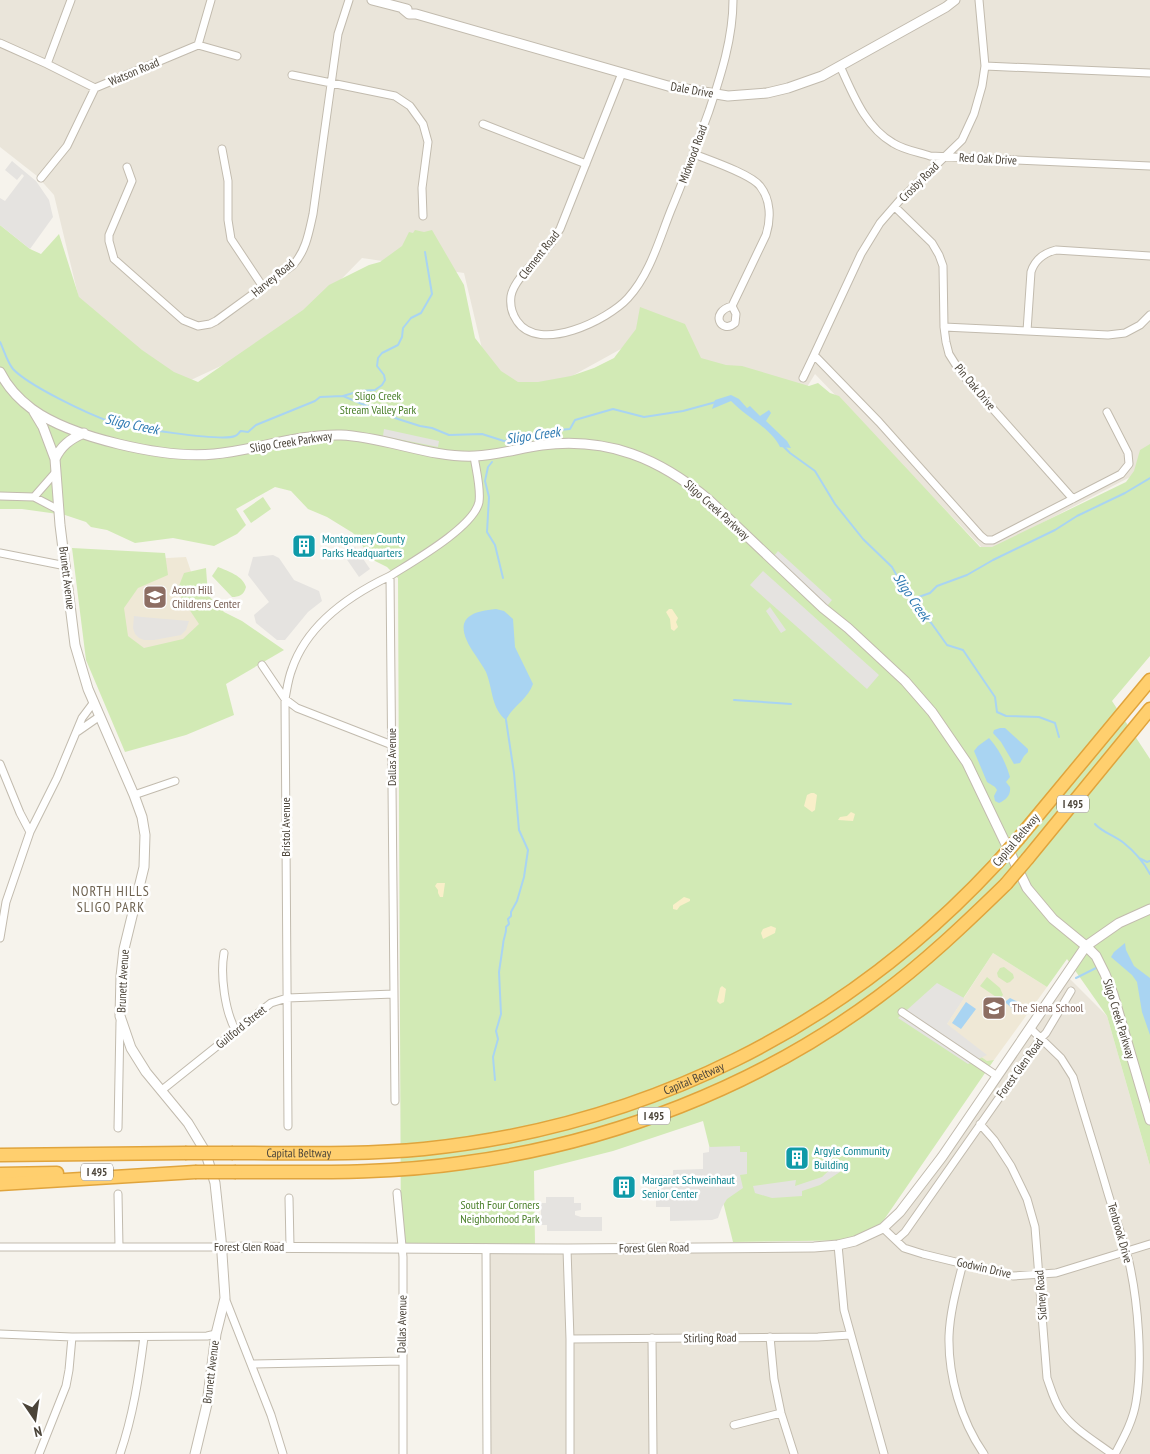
<svg xmlns="http://www.w3.org/2000/svg" width="1150" height="1454" font-family="'PT Sans Narrow',sans-serif">
	<rect width="100%" height="100%" fill="#f6f3ec"/>
	<path fill="#eae5da" d="M0,0H1150V457L1136,474L986,552L815,374L807,387L785,393L639,339L552,387L501,384L483,353L464,273L362,258L317,304L253,351L178,386L79,299L54,195L37,176L0,147Z
		M1066,975L1107,1016L1150,1166V1454H487L486,1249L814,1247L855,1241L900,1212Z"/>
	<path fill="#efe8d6" d="M186,557L215,641L125,664L112,561Z
		M993,953L1047,987L994,1060L991,1062L987,1061L943,1030Z"/>
	<path fill="#d2eab5" d="M0,225L30,249L41,254L59,234L79,297L142,350L174,372L198,382L303,310L329,285L369,265L380,262L402,246L409,232L413,233L415,230L424,232L432,230L464,285L475,338L501,371L518,382H538L571,376L594,368L614,358L636,329L640,307L685,324L701,358L726,365L742,366L809,386L818,383L830,393L839,396L980,547H992L1126,482L1134,471L1140,450L1150,444V656L1112,701L1150,759V1166L1107,1016L1067,959L1047,987L993,953L943,1029L987,1061L994,1060L870,1240L733,1242L703,1121L613,1151L534,1171L535,1245L401,1247L398,578L387,567L373,560L353,533L327,517L308,509L291,491L275,487L236,509L246,525L237,534L214,546L173,538L135,543L107,530L91,527L86,522L65,515L22,509H0Z
		M263,497L271,509L251,523L243,511Z
		M72,548L165,553L168,575L138,588L124,608L128,636L144,648L183,639L199,624L177,591L184,573L206,568L208,595L224,612L242,621L284,650L226,684L234,715L186,735L125,752L86,660Z
		M218,567C228,571 243,576 246,587C244,595 239,597 232,597L212,576Z
		M1004,967L1013,974L1014,978L1010,982L1007,983L998,977L997,973L1000,968Z
		M987,977L1000,988L1003,995L999,999L980,986Z"/>
	<path fill="#f9efc9" d="M669,609H672L678,618L676,622L678,627L674,631L671,629L670,619L666,612Z
		M811,793H814L817,795L815,810L812,812L804,806L807,795Z
		M851,812L855,814L853,821L838,820L840,817L847,816Z
		M437,883H445L443,897H440L438,893V890L435,886Z
		M684,897L690,899V901L680,906L677,910L673,909V905Z
		M771,926L776,928L775,933L763,939L761,933L763,929Z
		M722,986L726,989L724,1002L720,1004L717,1001L720,988Z"/>
	<path fill="#e5e3e0" d="M12,161L36,181L49,200L53,217L30,249L0,225V198L5,201L24,176L22,174L17,180L5,170Z
		M384,429L439,441L438,447L383,436Z
		M355,547L370,569L359,577L343,554Z
		M778,551L832,600L827,606L774,556Z
		M273,555L279,558L294,580L319,591L322,601L308,612L285,640H277L256,623L254,615L269,602L248,575L253,557Z
		M763,571L879,675L867,689L750,585Z
		M770,607L786,630L781,633L766,611Z
		M134,616L142,617L189,621L186,630L181,635L154,640H144L139,638L135,634L133,628Z
		M937,983L964,998L947,1024L987,1055L968,1064L898,1018Z
		M740,1146V1152H747V1174L740,1175L743,1188L727,1199L722,1207L718,1218L712,1220L670,1221V1207H656V1176L673,1175V1170L703,1169V1153L709,1152V1147Z
		M836,1164L843,1170L820,1185L802,1191V1196L772,1198L755,1193L753,1186L796,1180L795,1186L822,1177Z
		M546,1197H574V1203H581V1210L575,1211V1215L581,1217H602V1231H547V1225H541V1203H546Z"/>
	<path fill="#a9d4f2" d="M731,395L739,399L747,408L750,406L760,416L769,410L771,413L766,421L787,441L791,448L780,447C771,428 746,417 731,401L712,409L715,400Z
		M496,609L504,611L513,619L515,647L533,684C528,699 512,707 506,720C491,708 493,689 486,672C483,666 479,661 476,656C455,626 460,612 496,609Z
		M1000,728H1005L1028,749V752L1024,756L1020,763L1014,764L1001,742L993,733L994,730Z
		M989,738C999,749 1006,763 1010,777L1006,782L1010,787C1011,795 1006,800 999,803L995,801L994,796L997,790L995,787L987,782L974,751L978,746Z
		M1125,943L1126,950L1134,966L1150,978V1035L1142,1012L1137,982L1132,975L1111,957L1114,952Z
		M1010,998L1020,1003L1021,1006L1018,1010H1014L1006,1003V1001Z
		M966,1002L976,1009L961,1029L952,1023Z"/>
	<g fill="none" stroke-linecap="round" stroke-linejoin="round">
		<path stroke="#a9d4f2" stroke-width="2" d="M0,342C4,350 7,362 13,369C29,386 88,414 111,422C127,427 222,442 235,436C238,435 239,432 241,431L248,432L256,425L315,401L320,397L343,396L398,419L420,426L432,428L449,435L482,434L504,441L529,437L548,431L570,429L575,420L613,409L644,417L683,411L716,402
			M343,396L360,391L375,390L382,385L385,380L384,375L377,366L378,358L382,353L398,345L402,337L403,328L411,318L421,313L432,294L425,252
			M784,447L790,453L815,471L835,504L863,539L892,567L907,594L932,624L947,645L963,650L995,697L997,712L1006,716L1039,717L1055,723L1059,737
			M492,462L488,467L485,481L489,497L487,532L495,545L503,578
			M913,599L930,593L937,586L967,575L993,560L1055,530L1077,516L1125,493L1150,478
			M734,700L791,704
			M1095,824C1103,833 1116,836 1125,844C1135,852 1144,863 1150,874
			M1139,858L1147,862L1150,861
			M1076,978L1096,968
			M495,1080L493,1057L498,1039L496,1031L501,1014L499,972L503,945C503,938 507,933 506,927L509,924L508,919L511,916V912L517,901L524,877L528,850L519,830L514,773L506,720"/>
		<g stroke="#c2bbae" stroke-width="9">
			<path id="minor" d="M979,0L985,66L982,86L974,114L962,140L900,200L880,223L861,254L814,355L879,422L981,536L986,540H993L1121,474L1129,464L1128,453L1107,412
				M0,43L47,64L95,88
				M198,45L237,56
				M47,64L71,0
				M840,66C853,94 865,127 893,143C904,150 918,152 930,156L1150,166
				M985,66L1150,73
				M622,73L560,229C557,233 555,238 552,242C541,257 514,278 511,296C510,304 512,314 517,321C539,354 608,320 628,298C650,274 659,240 671,210C685,177 697,144 709,111C721,75 733,38 733,0
				M292,75L395,96L410,106L423,124L428,142L422,188L423,216
				M483,124L586,164
				M222,149L228,181V220L231,239L263,287
				M694,154C709,160 751,174 760,186C771,200 771,219 766,235L732,306L736,314L735,323C721,335 709,312 732,306
				M127,167L132,181L109,235V241L114,259L183,320L198,326L210,324L216,321L293,265C306,251 309,232 313,214L338,34L349,0
				M41,178L67,146L95,88L198,45L211,0
				M895,207L932,243L939,255L943,266L944,327L946,342L949,354L961,373L1073,499
				M1150,256L1056,250C1044,253 1035,259 1031,272L1027,331L1108,335L1125,333L1140,325L1150,315
				M944,327L1027,331
				M803,378L814,355
				M0,496L34,497L59,510
				M34,497L55,473
				M0,553L66,566
				M262,665L285,699L297,708L392,745
				M77,732L100,716
				M0,764L20,813L30,832
				M134,795L175,781
				M0,938L6,902L30,832L57,778L82,718L94,702
				M224,953C220,975 225,1012 236,1031
				M902,1012L997,1076
				M1030,1028L1061,1058L1073,1077C1084,1115 1096,1152 1107,1190C1114,1214 1123,1238 1129,1262C1138,1302 1143,1362 1136,1402C1133,1421 1124,1437 1115,1454
				M162,1090L271,1003L287,998L394,994
				M395,1101L390,576C412,562 474,527 479,502C481,488 476,470 474,456
				M980,1124L994,1140L1011,1166L1027,1199L1035,1227L1047,1378C1051,1389 1054,1401 1061,1411C1073,1429 1095,1441 1112,1454
				M288,1126L285,699C287,689 288,679 292,669C307,625 350,595 390,576
				M118,1128L120,1022
				M397,1193L403,1257V1454
				M118,1194L119,1247
				M289,1198L290,1246
				M883,1228L904,1248L923,1254L1013,1276L1056,1273L1150,1244
				M896,1240L905,1232L1041,1038L1046,1033L1071,991
				M838,1245L844,1310L884,1454
				M0,1247H222
				M486,1248L487,1454
				M567,1249L570,1339V1454
				M963,1263C957,1287 950,1311 949,1336C948,1376 961,1421 984,1454
				M225,1298L271,1415L283,1454
				M0,1334L72,1337L207,1336L216,1334
				M770,1337L774,1379L781,1413L794,1454
				M652,1338L653,1454
				M570,1339L818,1337L850,1335
				M251,1364L402,1361
				M734,1425L781,1413
				M39,1454L66,1386L69,1370L72,1337
				M120,1454C133,1416 139,1377 144,1337"/>
		</g>
		<g stroke="#c2bbae" stroke-width="11">
			<path id="tertiary" d="M372,0L407,9
				M403,9L409,14H416L668,86L728,96L767,93L788,88L822,76L946,7L955,0
				M0,372C7,386 20,400 32,409C72,438 165,459 214,454C256,450 298,434 341,435C386,437 430,458 475,456C498,455 520,448 542,445C608,437 659,458 709,500L823,608L848,628L905,681L932,712L967,763L1027,888L1053,919L1086,946L1096,956L1105,974L1113,994L1150,1120
				M34,412L43,427L55,459L60,525L75,645L88,689L134,795L142,817L145,835L144,867L124,949L121,976L120,1016L131,1048L146,1072L188,1123L205,1151L215,1183L221,1239L225,1298L216,1334L207,1404L195,1454
				M55,459C61,446 70,439 84,433
				M222,1247L567,1249L814,1247L838,1245L855,1241L883,1228L900,1212L942,1157L1086,946L1119,923L1150,909"/>
		</g>
		<g stroke="#e0a43c" stroke-width="15">
			<g id="motorway">
				<path d="M1019,838L1150,680"/>
				<path d="M1028,858L1150,709"/>
				<path id="s1" d="M233,1153C296,1153 361,1155 424,1149C646,1126 844,1028 996,864"/>
				<path d="M0,1155L185,1153"/>
				<path d="M236,1172C311,1172 387,1174 462,1163C611,1143 757,1087 878,997C924,963 965,924 1006,884"/>
				<path d="M0,1174L57,1173"/>
				<path d="M0,1184L195,1172"/>
			</g>
		</g>
		<use href="#minor" stroke="#fff" stroke-width="7"/>
		<use href="#tertiary" stroke="#fff" stroke-width="9"/>
		<use href="#motorway" stroke="#ffcf6e" stroke-width="12"/>
		<g stroke="#e0a43c" stroke-width="15" stroke-linecap="butt">
			<path id="motorway-bridge" d="M996,864L1019,838
				M1006,884L1028,858
				M185,1153H233
				M195,1172H236"/>
		</g>
		<use href="#motorway-bridge" stroke="#ffcf6e" stroke-width="12"/>
	</g>
	<defs>
		<g id="building-square" transform="scale(1.25)"><rect x="-9" y="-9" width="18" height="18" rx="4" fill="#0f9aa8" stroke="#fff"/><path d="M-4-6H4V6H1V3H-1V6H-4ZM-2.5-4.3h1.7v1.8h-1.7ZM.8-4.3h1.7v1.8H.8ZM-2.5-1h1.7V.8h-1.7ZM.8-1h1.7V.8H.8Z" fill="#fff"/></g>
		<g id="school-square" transform="scale(1.25)"><rect x="-9" y="-9" width="18" height="18" rx="4" fill="#8d6e63" stroke="#fff"/><path d="M0-5L7-2L0 1L-7-2ZM-4 1L0 2.5L4 1V4Q0 6-4 4Z" fill="#fff"/></g>
	</defs>
	<g fill-rule="evenodd">
		<use href="#building-square" x="304" y="546"/>
		<use href="#school-square" x="155" y="597"/>
		<use href="#school-square" x="994" y="1008"/>
		<use href="#building-square" x="797" y="1158"/>
		<use href="#building-square" x="624" y="1187"/>
	</g>
	<g text-anchor="middle" stroke-width="5" stroke-linejoin="round" paint-order="stroke">
		<g fill="#fff" stroke="#817c74" stroke-width="1">
			<rect x="1057" y="795.5" width="32" height="17" rx="4"/>
			<rect x="638" y="1107.5" width="32" height="17" rx="4"/>
			<rect x="81" y="1163.5" width="32" height="17" rx="4"/>
		</g>
		<g font-size="11" font-weight="bold" fill="#4b4439">
			<text x="1073" y="808">I 495</text>
			<text x="654" y="1120">I 495</text>
			<text x="97" y="1176">I 495</text>
		</g>
		<g font-size="12" fill="#4b4439" stroke="#fff">
			<text transform="translate(134 72) rotate(-23)" y="4">Watson Road</text>
			<text transform="translate(692 90) rotate(10)" y="4">Dale Drive</text>
			<text transform="translate(693 154) rotate(-70)" y="4">Midwood Road</text>
			<text transform="translate(988 159) rotate(3)" y="4">Red Oak Drive</text>
			<text transform="translate(919 182) rotate(-45)" y="4">Crosby Road</text>
			<text transform="translate(539 255) rotate(-52)" y="4">Clement Road</text>
			<text transform="translate(273 278) rotate(-39)" y="4">Harvey Road</text>
			<text transform="translate(975 387) rotate(50)" y="4">Pin Oak Drive</text>
			<text transform="translate(291 442) rotate(-9)" y="4">Sligo Creek Parkway</text>
			<text transform="translate(717 510) rotate(42)" y="4">Sligo Creek Parkway</text>
			<text transform="translate(67 578) rotate(83)" y="4">Brunett Avenue</text>
			<text transform="translate(392 757) rotate(-90)" y="4">Dallas Avenue</text>
			<text transform="translate(286 827) rotate(-90)" y="4">Bristol Avenue</text>
			<text transform="translate(1016 840) rotate(-50)" y="4">Capital Beltway</text>
			<text transform="translate(123 981) rotate(-87)" y="4">Brunett Avenue</text>
			<text transform="translate(1119 1019) rotate(73)" y="4">Sligo Creek Parkway</text>
			<text transform="translate(241 1027) rotate(-39)" y="4">Guilford Street</text>
			<text transform="translate(1020 1068) rotate(-54)" y="4">Forest Glen Road</text>
			<text dy="4" stroke="none"><textPath href="#s1" startOffset="471">Capital Beltway</textPath></text>
			<text dy="4" stroke="none"><textPath href="#s1" startOffset="66">Capital Beltway</textPath></text>
			<text transform="translate(1120 1233) rotate(74)" y="4">Tenbrook Drive</text>
			<text x="249" y="1251">Forest Glen Road</text>
			<text transform="translate(654 1248) rotate(-1)" y="4">Forest Glen Road</text>
			<text transform="translate(984 1268) rotate(13)" y="4">Godwin Drive</text>
			<text transform="translate(1041 1295) rotate(-94)" y="4">Sidney Road</text>
			<text transform="translate(402 1324) rotate(-89)" y="4">Dallas Avenue</text>
			<text transform="translate(710 1338) rotate(-1)" y="4">Stirling Road</text>
			<text transform="translate(211 1372) rotate(-83)" y="4">Brunett Avenue</text>
		</g>
		<g font-size="12" fill="#4a7f2a" stroke="#fff">
			<text x="378" y="400">Sligo Creek<tspan x="378" dy="14">Stream Valley Park</tspan></text>
			<text x="500" y="1209">South Four Corners<tspan x="500" dy="14">Neighborhood Park</tspan></text>
		</g>
		<g font-size="12" fill="#0d838f" stroke="#fff" text-anchor="start">
			<text x="322" y="543">Montgomery County<tspan x="322" dy="14">Parks Headquarters</tspan></text>
			<text x="814" y="1155">Argyle Community<tspan x="814" dy="14">Building</tspan></text>
			<text x="642" y="1184">Margaret Schweinhaut<tspan x="642" dy="14">Senior Center</tspan></text>
		</g>
		<g font-size="12" fill="#785e54" stroke="#fff" text-anchor="start">
			<text x="172" y="594">Acorn Hill<tspan x="172" dy="14">Childrens Center</tspan></text>
			<text x="1012" y="1012">The Siena School</text>
		</g>
		<g font-size="14" font-style="italic" fill="#2e7ab2" stroke="#fff">
			<text transform="translate(132 424) rotate(12)" y="5">Sligo Creek</text>
			<text transform="translate(533 435) rotate(-8)" y="5">Sligo Creek</text>
			<text transform="translate(912 597) rotate(56)" y="5">Sligo Creek</text>
		</g>
		<g font-size="14" letter-spacing="1" fill="#6e6250" stroke="#fff">
			<text x="111" y="896">NORTH HILLS<tspan x="111" dy="16">SLIGO PARK</tspan></text>
		</g>
	</g>
	<g transform="translate(35 1419) rotate(167)" stroke="#ffffff" stroke-width="4" paint-order="stroke">
	<path d="M0-4L9 19L0 12L-9 19Z" fill="#4b4439"/>
	<text y="-8" font-size="14" font-weight="bold" text-anchor="middle" fill="#4b4439">N</text>
	</g>
</svg>
